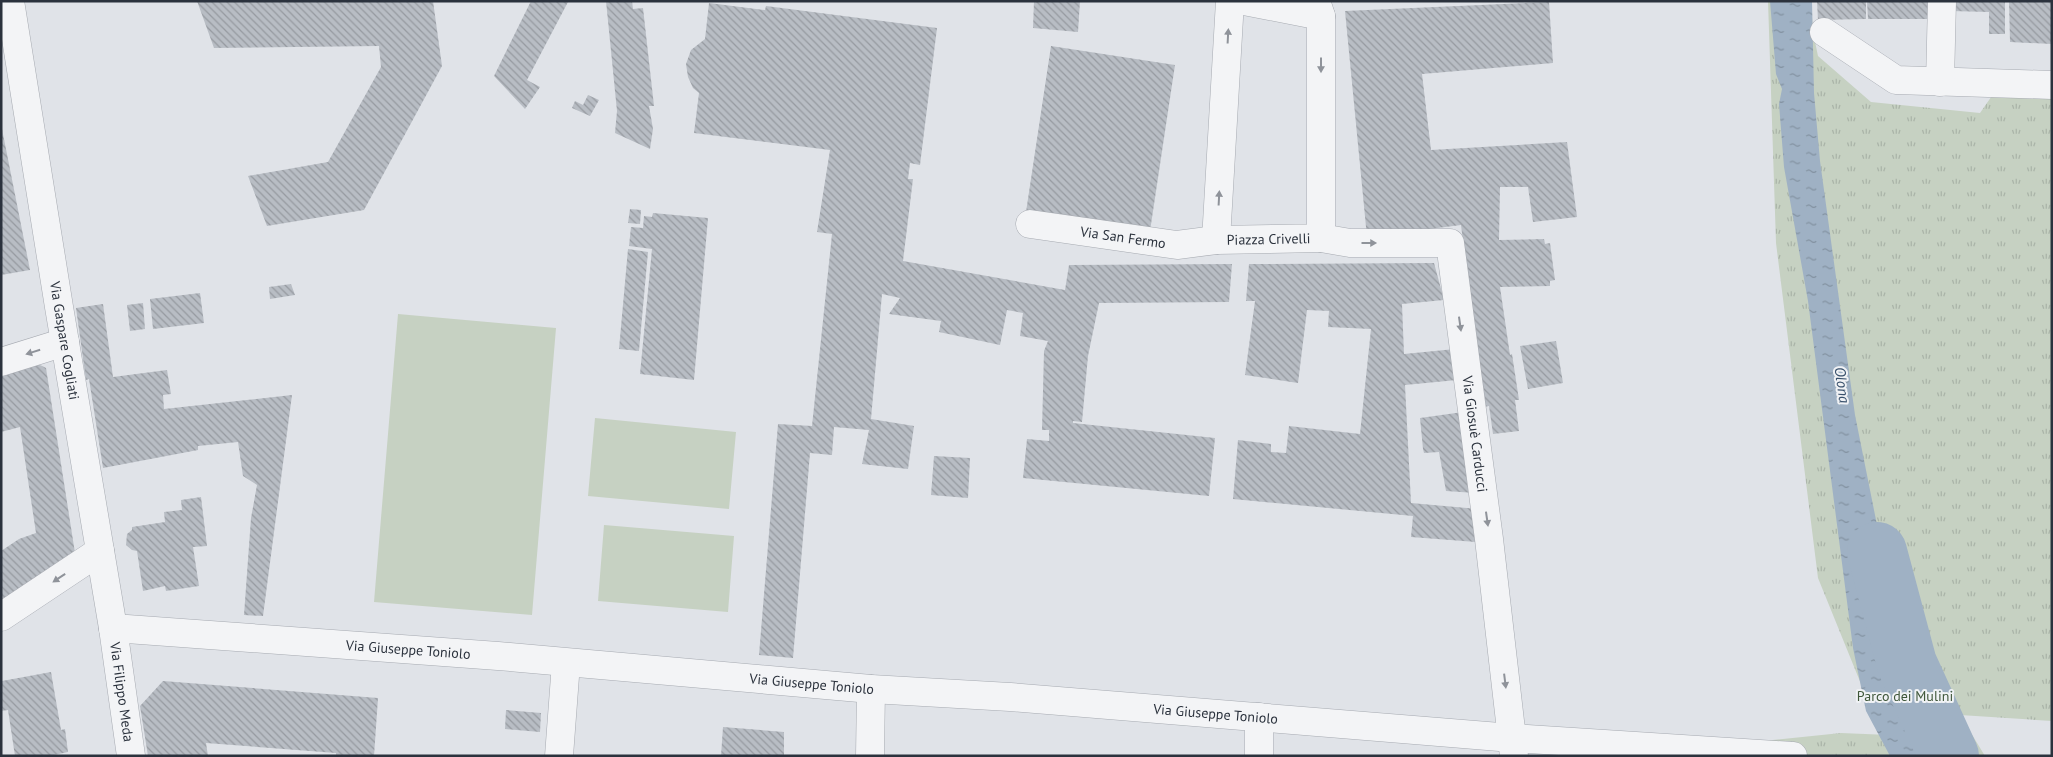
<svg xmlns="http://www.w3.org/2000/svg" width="2053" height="757" font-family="'PT Sans',sans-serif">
	<defs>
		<pattern id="grass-tufts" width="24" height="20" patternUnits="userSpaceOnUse" patternTransform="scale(1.25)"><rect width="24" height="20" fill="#c6d1c2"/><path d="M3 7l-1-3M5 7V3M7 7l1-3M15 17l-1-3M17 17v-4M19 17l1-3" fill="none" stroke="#aab4a8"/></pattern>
		<pattern id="water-ripples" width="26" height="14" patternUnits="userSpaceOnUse" patternTransform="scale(1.25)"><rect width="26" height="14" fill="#9fb1c4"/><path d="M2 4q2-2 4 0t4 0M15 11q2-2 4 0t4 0" fill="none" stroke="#8291a0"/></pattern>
		<pattern id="building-back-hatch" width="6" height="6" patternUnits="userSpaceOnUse" patternTransform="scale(1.25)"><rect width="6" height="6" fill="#b8bdc4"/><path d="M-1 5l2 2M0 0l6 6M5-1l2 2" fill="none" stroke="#969aa0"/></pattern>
	</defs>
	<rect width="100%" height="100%" fill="#e0e3e8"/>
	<path fill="url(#grass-tufts)" fill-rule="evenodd" d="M1768,1H1811L1813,32L1818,56L1871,102L1980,113L1996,90L2052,93V721L1960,715L1985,756H1618L1841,733L1889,735L1874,716L1818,578L1776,243ZM1883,538L1884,539L1900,611L1893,598Z"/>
	<path fill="#c6d1c2" d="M398,314L556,328L532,615L374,602Z
		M595,418L736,432L729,509L588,496Z
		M604,525L734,536L728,612L598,601Z"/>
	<path fill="url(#water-ripples)" d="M1770,1H1812L1814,93L1820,161L1855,415L1900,640L1914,696L1931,746L1939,756H1890L1866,711L1853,648L1808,301L1784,167L1779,104L1782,89L1776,74Z"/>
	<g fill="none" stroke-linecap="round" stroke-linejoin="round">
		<path stroke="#9fb1c4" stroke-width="60" d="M1877,552L1907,664L1949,756"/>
	</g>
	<path fill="url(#building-back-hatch)" d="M197,1H433L442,66L364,210L267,226L248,176L328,162L381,67L379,46L214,48Z
		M531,1L568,2L527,80L540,87L525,109L494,76Z
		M606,1H632L633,9L643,8L654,106H649L653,129L650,149L615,133L617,111Z
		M1034,1H1080L1078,32L1033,28Z
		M1817,1H1866V19L1818,20Z
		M1867,1H1931L1930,19H1868Z
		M1950,1H2005V34H1989V12L1950,11Z
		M2009,1H2052V44L2010,42Z
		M1549,2L1553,63L1422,74L1431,150L1567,142L1577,217L1533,222L1528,187H1500L1499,240L1544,239L1545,244L1550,243L1555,280L1550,281V286L1500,287L1510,355L1512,354L1519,400H1515L1519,431L1493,434L1489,406L1484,407L1461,225L1367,237L1345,11Z
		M709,3L765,10L766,6L937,28L920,165L910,163L908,179H913L903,261L1065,290L1069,265L1232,264L1229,302L1099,303L1088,356L1082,422L1073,421V423L1215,438L1209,496L1023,478L1027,439L1049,441V430H1042L1044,351L1048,341L1020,336L1023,313L1007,310L1000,345L939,332L941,321L889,314L900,298L882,294L871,419L914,426L908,469L862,464L869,430L834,427L832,455L810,453L793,658L759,655L778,424L812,426L832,234L817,232L830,150L694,133L699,93L693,88L688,77L686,64L691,50L705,39Z
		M1051,46L1175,65L1150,231L1026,212Z
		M588,95L599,100L590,116L572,108L575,101L583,105Z
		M1,124L30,270L1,275Z
		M630,209L641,210L640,224L628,223Z
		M653,213L708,218L694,380L640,374L652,249L629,246L631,227L643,228L644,216L652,217Z
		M628,249L648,252L639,351L619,349Z
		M1434,263L1444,300L1402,304L1404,354L1455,349L1457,380L1405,385L1411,503L1478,509L1476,542L1411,537L1413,516L1233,499L1238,440L1271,444V452L1286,453L1289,426L1360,434L1371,329L1328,327L1329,311L1307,310L1298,383L1245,375L1255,301H1246L1249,264Z
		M291,284L295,295L270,299L269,287Z
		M200,293L204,323L153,329L150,299Z
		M143,303L145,329L130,331L127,305Z
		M103,304L113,377L167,370L171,394L163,395L164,409L292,395L263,616L244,615L251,518L257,485L243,476L238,442L198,446V450L103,468L89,379L86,380L76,308Z
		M1556,341L1563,383L1528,389L1520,346Z
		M38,364L46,368L75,553L1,602V551L19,539L36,533L20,427L1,432V374Z
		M1463,412L1475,493L1446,491L1439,452L1424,453L1423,449L1420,418Z
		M934,456L970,458L968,498L931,495Z
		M201,497L207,546L193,547L199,586L166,591L165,586L143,591L137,551L132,550L126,545L127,534L132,530V527L165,522L164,512L182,510L181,500Z
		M51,672L61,730L65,729L68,752L49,756H15L8,710L1,711L2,681Z
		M163,681L378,698L374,756H336V753L206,743L208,756H148L140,706Z
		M506,710L541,713L540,732L505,729Z
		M723,727L784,732V756H721Z"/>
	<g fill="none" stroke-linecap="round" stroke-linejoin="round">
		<g stroke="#a6aab1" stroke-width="29">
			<g id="minor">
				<path id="s1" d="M10,1L59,307L113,628L131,756"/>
				<path id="s2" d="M1230,1L1216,240L1321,238V16L1316,1"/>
				<path d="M1244,1L1321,16"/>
				<path d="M1824,32L1896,80L2052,85"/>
				<path d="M1940,82L1942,1"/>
				<path id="s3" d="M1030,224L1177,245L1216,240"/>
				<path id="s4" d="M1321,238L1350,243H1450L1489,539L1514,756"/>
				<path d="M1,362L65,342"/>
				<path d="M1,617L100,551"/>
				<path id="s5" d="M113,628L498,656L871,689L1010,697L1512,738L1793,756"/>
				<path d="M559,756L566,663"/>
				<path d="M870,756L871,689"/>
				<path d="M1259,756V717"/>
			</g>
		</g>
		<use href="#minor" stroke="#f3f4f6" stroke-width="28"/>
	</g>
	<defs><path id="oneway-solid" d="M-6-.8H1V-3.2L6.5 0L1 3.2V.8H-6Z" transform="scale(1.25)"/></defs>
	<g fill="#8f939a">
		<use href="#oneway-solid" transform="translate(1228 36) rotate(-87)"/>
		<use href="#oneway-solid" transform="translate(1321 65) rotate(90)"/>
		<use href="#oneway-solid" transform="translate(1219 198) rotate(-87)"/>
		<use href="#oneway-solid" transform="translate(1369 243)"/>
		<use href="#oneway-solid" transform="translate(1460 324) rotate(82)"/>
		<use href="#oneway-solid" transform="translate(33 352) rotate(163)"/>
		<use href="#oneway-solid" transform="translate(1487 519) rotate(82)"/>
		<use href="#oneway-solid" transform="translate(59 578) rotate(146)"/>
		<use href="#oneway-solid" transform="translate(1505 681) rotate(83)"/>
	</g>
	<g text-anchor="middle" stroke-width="4" stroke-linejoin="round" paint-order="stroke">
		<g font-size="14" fill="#2b323d" stroke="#f0f2f5">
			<text dy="5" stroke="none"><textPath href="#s3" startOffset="94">Via San Fermo</textPath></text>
			<text dy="5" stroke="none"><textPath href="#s2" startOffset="292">Piazza Crivelli</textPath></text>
			<text dy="5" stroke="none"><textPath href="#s1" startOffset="344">Via Gaspare Cogliati</textPath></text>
			<text dy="5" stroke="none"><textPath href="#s4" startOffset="322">Via Giosuè Carducci</textPath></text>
			<text dy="5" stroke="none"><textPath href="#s5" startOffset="296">Via Giuseppe Toniolo</textPath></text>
			<text dy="5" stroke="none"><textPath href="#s5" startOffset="701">Via Giuseppe Toniolo</textPath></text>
			<text dy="5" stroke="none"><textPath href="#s1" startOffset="700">Via Filippo Meda</textPath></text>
			<text dy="5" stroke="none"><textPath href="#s5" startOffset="1106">Via Giuseppe Toniolo</textPath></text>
		</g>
		<g font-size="14" fill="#3f573a" stroke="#f0f2f5">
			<text x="1905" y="701">Parco dei Mulini</text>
		</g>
		<g font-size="15" font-style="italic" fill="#39516c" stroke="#f0f2f5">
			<text transform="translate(1842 385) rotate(82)" y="5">Olona</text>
		</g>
	</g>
	<rect width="2053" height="757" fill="none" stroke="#2b323d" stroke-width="5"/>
</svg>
